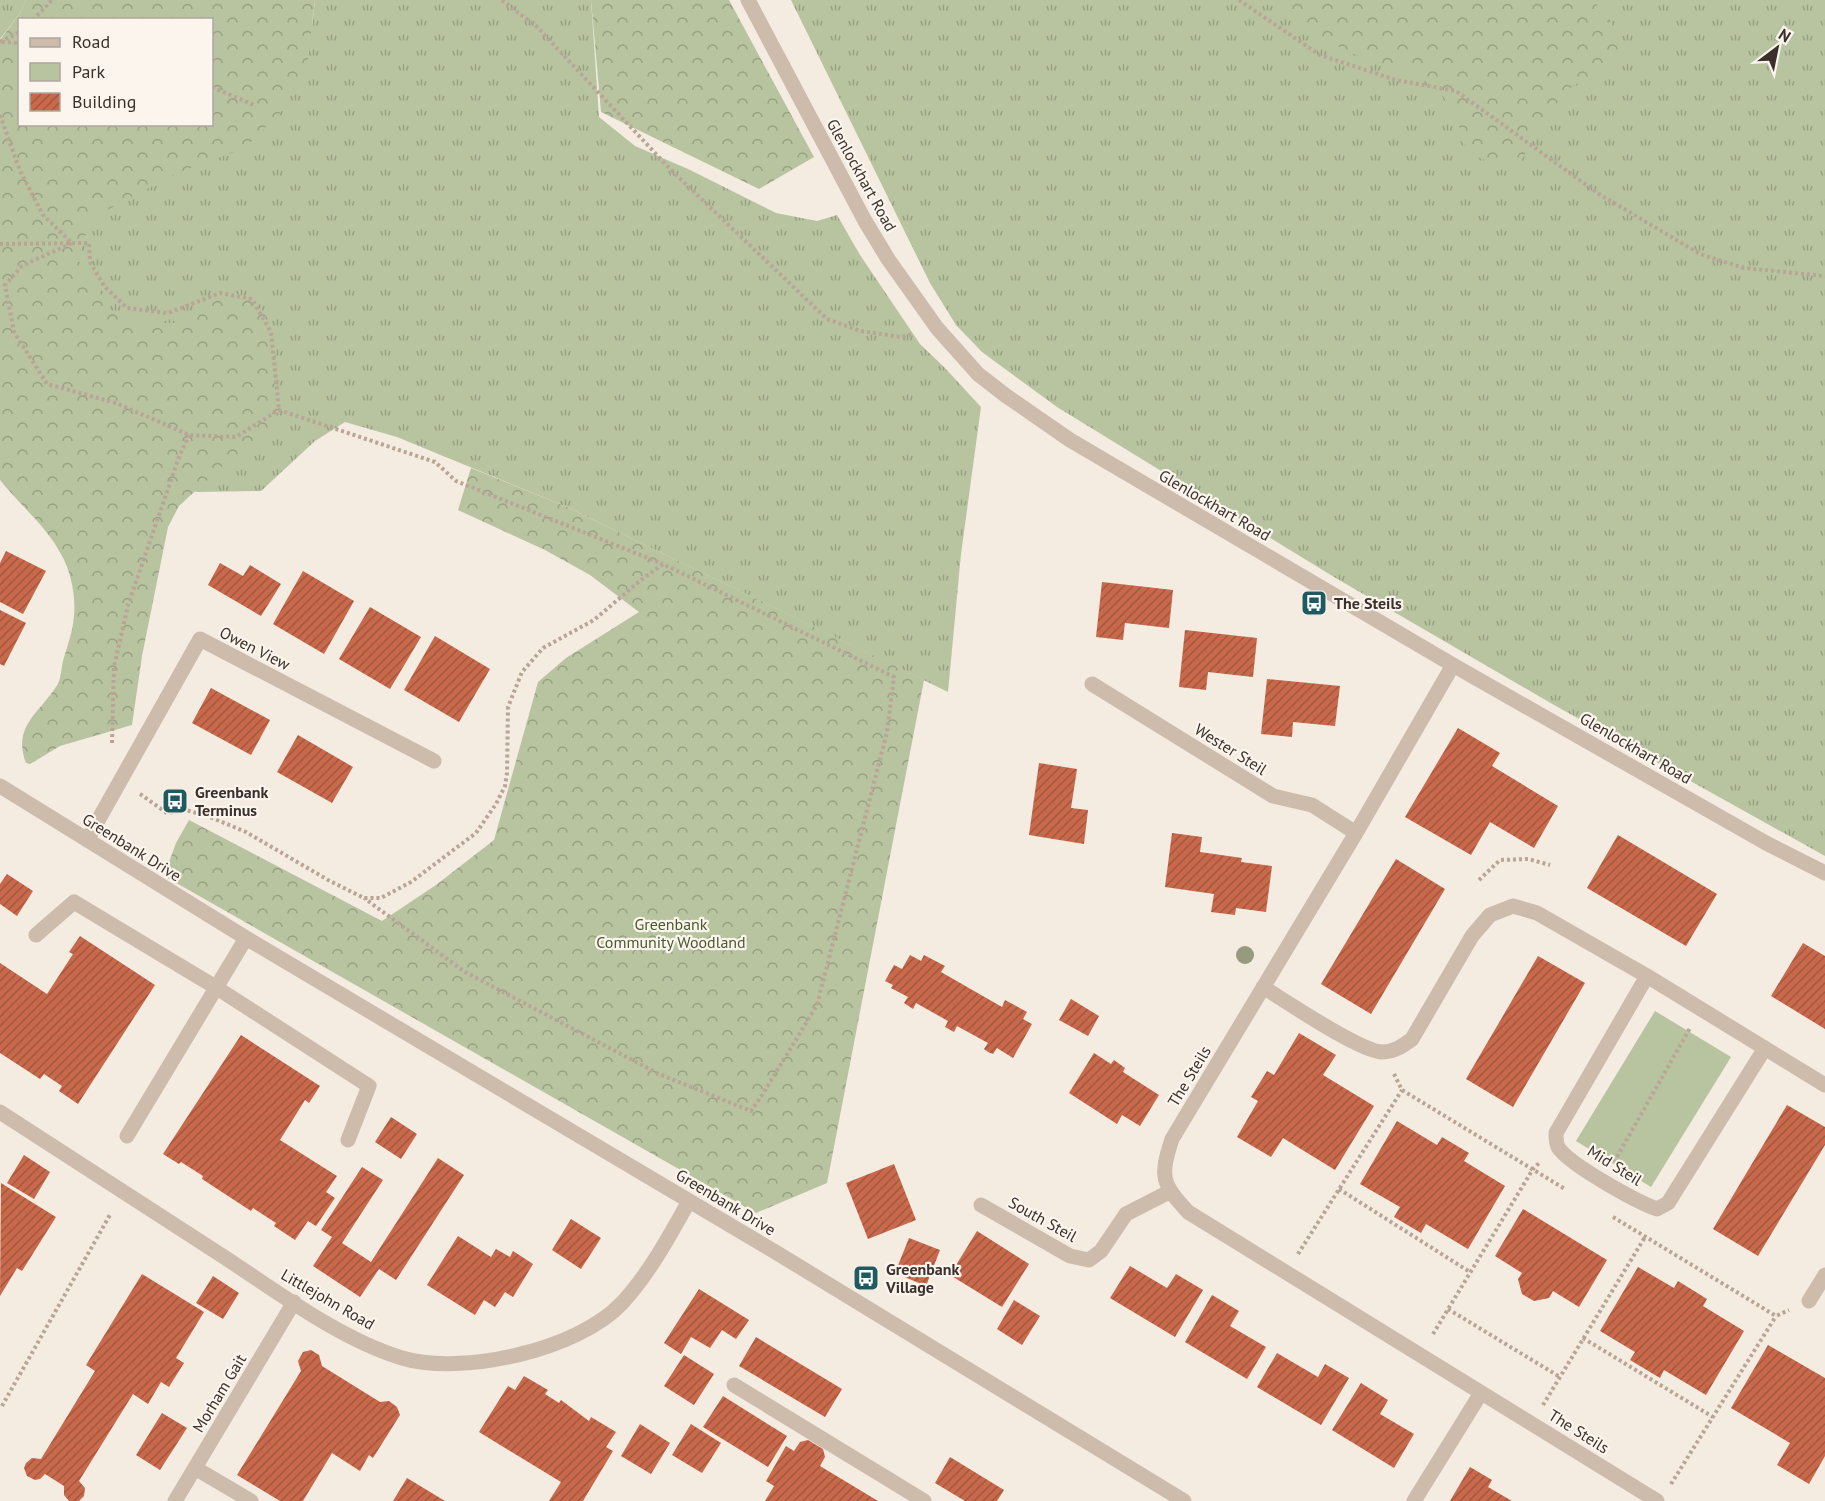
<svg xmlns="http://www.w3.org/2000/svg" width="1825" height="1501" font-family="'PT Sans',sans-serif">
	<defs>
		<pattern id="grass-tufts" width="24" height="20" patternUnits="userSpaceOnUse" patternTransform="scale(1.5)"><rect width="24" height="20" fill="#b8c4a0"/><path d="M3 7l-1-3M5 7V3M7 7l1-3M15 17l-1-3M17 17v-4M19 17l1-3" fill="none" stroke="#97a083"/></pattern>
		<pattern id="forest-crowns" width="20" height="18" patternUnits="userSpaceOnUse" patternTransform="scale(1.5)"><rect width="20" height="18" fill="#b8c4a0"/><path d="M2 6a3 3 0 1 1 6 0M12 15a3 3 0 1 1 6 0" fill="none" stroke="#97a083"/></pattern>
		<pattern id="building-hatch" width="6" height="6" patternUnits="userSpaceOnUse" patternTransform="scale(1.5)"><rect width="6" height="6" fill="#c8694b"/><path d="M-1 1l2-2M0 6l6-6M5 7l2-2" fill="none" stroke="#a4573f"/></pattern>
	</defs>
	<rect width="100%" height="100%" fill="#f4ebe1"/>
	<path fill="url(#grass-tufts)" d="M0,0H26L20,13L0,39Z
		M315,0H591L599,117L635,146L688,169L776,213L817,221L837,215L860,255L920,344L945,368L981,407L961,554L948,692L567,507L397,437L345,422L315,441L261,491L197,492L151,479L0,230L174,169L312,26Z
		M791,0H1825V856L1554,705L1334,577L1057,407L982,352L956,325L930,283Z"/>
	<path fill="url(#forest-crowns)" fill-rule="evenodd" d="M26,0H315L307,67L281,112L245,148L177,173L92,218L77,258L114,314L152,323H176L220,293L232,292L252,299L267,317L275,342L279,410L269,432L229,460L179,506L168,527L142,656L132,725L60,746L30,764L26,763C12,727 39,713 56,687C61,681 61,669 63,661C67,647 73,631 74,616C76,597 71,571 61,554C46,526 20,505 0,480V40L20,13ZM20,20H212V124H20Z
		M591,0H729L814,157L759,189L601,112Z
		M1289,0H1593L1619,34L1617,57L1603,74L1574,85L1550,111L1520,163L1498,166L1478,157L1461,141L1458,118L1442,95L1419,76L1354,54L1320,38L1294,19Z
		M471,468L567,507L924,680L827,1183L756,1213L164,876L176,843L189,820L382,921L436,885L494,840L538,682L566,658L639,612L590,575L545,550L458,510Z"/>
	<path fill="#b8c4a0" d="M1655,1011L1731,1057L1651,1187L1576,1141Z"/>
	<path fill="url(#building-hatch)" d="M6,551L46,571L23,614L0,602V563Z
		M220,563L243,576L250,565L281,584L261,616L208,585Z
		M303,571L354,601L324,654L273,624Z
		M1102,582L1173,590L1169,628L1125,623L1123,640L1096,637Z
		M370,607L421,637L390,689L339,659Z
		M0,610L26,623L4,666L0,664Z
		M1185,630L1257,638L1253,677L1208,672L1206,690L1179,687Z
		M435,636L490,669L459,722L404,690Z
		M1267,679L1340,686L1335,726L1293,722L1292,737L1261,734Z
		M211,688L270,720L251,755L192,723Z
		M1458,728L1500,753L1492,766L1558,806L1534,848L1490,822L1471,855L1405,817Z
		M298,735L353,767L332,803L277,772Z
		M1039,763L1077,769L1071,808L1088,810L1084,844L1029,835Z
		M1172,833L1202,837L1200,852L1242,858L1241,862L1272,866L1266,912L1236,908L1235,915L1211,912L1214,894L1165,887Z
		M1618,835L1717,894L1686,946L1587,888Z
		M1396,859L1445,889L1371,1014L1321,984Z
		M7,874L33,891L17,916L0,904V884Z
		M80,936L155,985L78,1104L59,1091L62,1086L44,1074L40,1079L0,1053V963L47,994L73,954L69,952Z
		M1803,943L1825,956V1029L1771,996Z
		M910,955L921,961L924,955L945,966L941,972L1002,1007L1005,1000L1027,1012L1023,1019L1032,1024L1013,1058L997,1048L993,1054L988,1052L984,1049L988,1043L957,1026L954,1032L945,1027L948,1021L916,1003L913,1009L904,1003L908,997L891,988L893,985L885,981L894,965L902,969Z
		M1538,956L1585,983L1513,1107L1466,1079Z
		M1071,999L1099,1016L1088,1036L1059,1020Z
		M1299,1033L1336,1055L1323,1075L1374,1106L1335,1170L1283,1138L1271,1157L1237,1137L1258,1101L1251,1097L1267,1071L1274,1075Z
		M241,1035L320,1086L309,1103L305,1100L280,1140L337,1176L326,1192L335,1198L316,1226L308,1221L295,1240L274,1226L276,1223L253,1208L251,1211L202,1179L203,1176L181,1162L179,1164L163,1154Z
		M1094,1053L1111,1064L1114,1060L1125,1068L1123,1072L1159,1095L1140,1126L1122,1115L1117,1124L1069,1093Z
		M1787,1105L1825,1127V1145L1758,1256L1713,1229Z
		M391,1117L417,1134L401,1159L375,1142Z
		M1397,1121L1437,1145L1442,1137L1469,1153L1464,1161L1505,1186L1468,1249L1426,1224L1421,1233L1394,1217L1400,1207L1360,1184Z
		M24,1155L50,1172L34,1199L7,1183Z
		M438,1158L464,1175L396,1280L379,1269L360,1297L313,1266L332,1237L321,1230L362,1167L383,1180L342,1243L371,1262Z
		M894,1164L916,1220L868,1239L846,1183Z
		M1,1183L56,1217L22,1271L17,1268L0,1296Z
		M1523,1209L1607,1260L1579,1307L1553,1291L1549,1298L1534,1301L1522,1294L1518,1279L1522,1273L1495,1256Z
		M571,1219L601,1238L581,1269L552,1250Z
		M977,1231L1029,1264L1002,1307L950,1275Z
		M458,1236L491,1257L496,1249L510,1257L513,1251L533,1264L513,1297L505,1292L495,1307L484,1300L475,1315L427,1285Z
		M909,1238L940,1250L926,1286L895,1273Z
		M1130,1266L1167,1288L1176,1274L1203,1290L1175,1337L1110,1298Z
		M1638,1267L1674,1288L1678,1281L1707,1299L1703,1306L1744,1331L1706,1395L1664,1370L1660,1378L1630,1360L1635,1352L1600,1331Z
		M142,1274L204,1312L176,1358L184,1363L169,1387L161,1382L148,1404L133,1394L79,1481L85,1488L84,1496L79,1501H69L64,1495V1486L45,1474L40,1479L35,1480L27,1476L24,1468L26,1463L32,1458L41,1459L95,1371L86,1365Z
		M213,1276L239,1293L223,1319L196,1303Z
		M699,1289L749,1320L736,1339L722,1330L710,1348L691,1337L681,1354L664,1343Z
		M1212,1295L1239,1311L1230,1326L1266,1347L1247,1379L1185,1342Z
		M1014,1300L1040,1316L1022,1345L997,1329Z
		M756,1337L842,1389L825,1417L739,1366Z
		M1768,1345L1825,1378V1456L1809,1484L1777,1465L1790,1443L1731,1408Z
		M311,1350L319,1355L322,1366L380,1402L389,1401L397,1407L400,1415L373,1458L369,1455L360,1471L332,1453L303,1501H280L237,1475L301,1371L298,1361L303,1352Z
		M1277,1353L1318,1377L1325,1364L1349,1378L1321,1425L1257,1387Z
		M684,1355L714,1374L694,1405L664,1386Z
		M524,1376L548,1390L545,1394L559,1403L561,1400L589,1421L591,1417L616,1432L606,1447L613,1451L583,1501H549L561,1482L479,1432L508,1386L515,1390Z
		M1361,1383L1388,1400L1380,1414L1414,1434L1394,1468L1332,1430Z
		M723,1396L787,1436L768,1467L703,1427Z
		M162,1413L187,1428L160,1470L136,1455Z
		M640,1424L670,1443L651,1474L621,1456Z
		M691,1424L721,1443L702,1473L672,1455Z
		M808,1440L823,1449L825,1457L820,1466L878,1501H765L774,1486L766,1481L786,1446L794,1451L800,1442Z
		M950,1457L1004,1490L997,1501H965L935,1483Z
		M1470,1467L1492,1480L1488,1487L1512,1501H1450Z
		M407,1478L445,1501H393Z"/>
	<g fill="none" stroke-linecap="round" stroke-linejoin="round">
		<path stroke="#b9a596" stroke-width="4" stroke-dasharray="3 3" stroke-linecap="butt" d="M502,0L537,27L670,169L827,319L861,331L901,337L913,334
			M1239,0L1320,55L1396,80L1456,91L1599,194L1700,254L1744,268L1825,276
			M33,20L52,0
			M0,42L20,32
			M2,42L20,43
			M212,87L256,106
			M0,115L20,171L43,215L72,243L22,266L5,285L14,332L47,384L116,403L189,435L236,437L279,410L435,462L456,481L663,564
			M0,244L89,243L90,262L97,274L105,287L127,308L168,313L220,293L252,299L271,332L279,410
			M112,743L114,667L128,605L179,457L189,435
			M140,794L167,813L186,810L210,817L246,832L328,880L364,898H381L411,882L476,833L496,804L505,786L507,773L508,707L522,672L543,648L594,620L641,580L663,564L894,677L887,732L817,1005L764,1092L751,1111L659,1074L465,972L364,898
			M1479,880L1500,860L1528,859L1550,865
			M1394,1074L1402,1090L1565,1189
			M1614,1162L1690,1028
			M1339,1189L1470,1272
			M1613,1217L1776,1316L1789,1310
			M1298,1254L1402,1090
			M1448,1309L1560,1377
			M1433,1334L1533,1169L1540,1162
			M1583,1338L1713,1417
			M1543,1405L1645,1237
			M2,1406L111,1213
			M1671,1484L1776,1316"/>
		<path stroke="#cdbbac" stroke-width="15" d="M748,0L865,221L888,259L937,328L978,374L1005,395L1070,440L1453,665L1766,843L1825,873
			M1453,665L1356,833L1172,1139C1160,1176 1161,1183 1188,1212L1657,1501
			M1092,684L1273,796L1312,805L1356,833
			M0,786L246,938L777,1253L1184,1501
			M87,840L200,639L434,761
			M36,935L74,902L217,988L369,1086L348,1140
			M1647,976L1556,1133C1556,1138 1556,1143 1558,1147C1568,1164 1637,1202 1657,1209L1668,1203L1765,1048
			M1263,987C1287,1002 1359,1051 1382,1052C1394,1052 1403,1046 1412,1039L1472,936L1490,915L1513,906L1537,913L1647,976L1825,1085
			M0,1112C73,1160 147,1207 221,1255C275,1290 339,1339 402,1358C462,1376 578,1350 622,1303C649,1274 670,1235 689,1201
			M127,1136L246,938
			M981,1205L1070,1256L1089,1260L1101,1251L1126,1214L1169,1192
			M1809,1301L1825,1275
			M734,1385L924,1501
			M195,1468L251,1501
			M175,1501L294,1302
			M1414,1501L1481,1393"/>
	</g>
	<circle fill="#969b7f" cx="1245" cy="955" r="9"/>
	<defs>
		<g id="bus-square" transform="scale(1.35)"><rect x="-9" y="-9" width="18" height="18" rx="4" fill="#1f5a5e" stroke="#fbf5ee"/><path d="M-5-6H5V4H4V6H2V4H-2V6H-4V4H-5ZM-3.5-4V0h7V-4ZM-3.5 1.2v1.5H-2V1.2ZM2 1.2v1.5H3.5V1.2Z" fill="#fff"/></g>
	</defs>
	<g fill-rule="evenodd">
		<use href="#bus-square" x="1314" y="603"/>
		<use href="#bus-square" x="175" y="801"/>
		<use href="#bus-square" x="866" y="1278"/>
	</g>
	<g text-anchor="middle" stroke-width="4.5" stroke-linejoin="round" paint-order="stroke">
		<g font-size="16" fill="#3b302b" stroke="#fbf5ee">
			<text transform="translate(862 175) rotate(61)" y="6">Glenlockhart Road</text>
			<text transform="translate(1215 505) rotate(30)" y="6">Glenlockhart Road</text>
			<text transform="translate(255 648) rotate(27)" y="6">Owen View</text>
			<text transform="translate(1636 748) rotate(30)" y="6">Glenlockhart Road</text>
			<text transform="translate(1231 749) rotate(32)" y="6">Wester Steil</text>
			<text transform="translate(132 847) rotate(32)" y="6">Greenbank Drive</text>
			<text transform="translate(1189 1076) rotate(-59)" y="6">The Steils</text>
			<text transform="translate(1615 1165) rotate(32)" y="6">Mid Steil</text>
			<text transform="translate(726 1202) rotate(31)" y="6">Greenbank Drive</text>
			<text transform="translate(1043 1219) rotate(29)" y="6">South Steil</text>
			<text transform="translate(328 1299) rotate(30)" y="6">Littlejohn Road</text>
			<text transform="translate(219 1393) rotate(-59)" y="6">Morham Gait</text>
			<text transform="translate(1579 1431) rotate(32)" y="6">The Steils</text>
		</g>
		<g font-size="16" font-weight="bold" fill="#3b302b" stroke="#fbf5ee" text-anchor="start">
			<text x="1334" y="609">The Steils</text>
			<text x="195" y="798">Greenbank<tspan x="195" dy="18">Terminus</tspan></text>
			<text x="886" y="1275">Greenbank<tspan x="886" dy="18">Village</tspan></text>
		</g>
		<g font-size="16" fill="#4a5a2e" stroke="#fbf5ee">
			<text x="671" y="930">Greenbank<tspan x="671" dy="18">Community Woodland</tspan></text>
		</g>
	</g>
	<rect x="18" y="18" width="195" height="108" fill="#fbf5ee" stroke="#aea6a0" stroke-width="1.5"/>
	<rect x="30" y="38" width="30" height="9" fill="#cdbbac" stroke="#aea6a0" stroke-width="1.5"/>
	<text x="72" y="48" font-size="18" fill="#3b302b">Road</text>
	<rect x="30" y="63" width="30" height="18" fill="#b8c4a0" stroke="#aea6a0" stroke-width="1.5"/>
	<text x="72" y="78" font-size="18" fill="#3b302b">Park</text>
	<rect x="30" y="93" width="30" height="18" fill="url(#building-hatch)" stroke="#aea6a0" stroke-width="1.5"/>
	<text x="72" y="108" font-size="18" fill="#3b302b">Building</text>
	<g transform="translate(1777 48) rotate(32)" stroke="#fbf5ee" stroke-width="4.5" paint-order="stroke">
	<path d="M0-4.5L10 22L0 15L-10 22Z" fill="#3b302b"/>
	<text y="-9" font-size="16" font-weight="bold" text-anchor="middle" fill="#3b302b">N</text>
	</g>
</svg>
